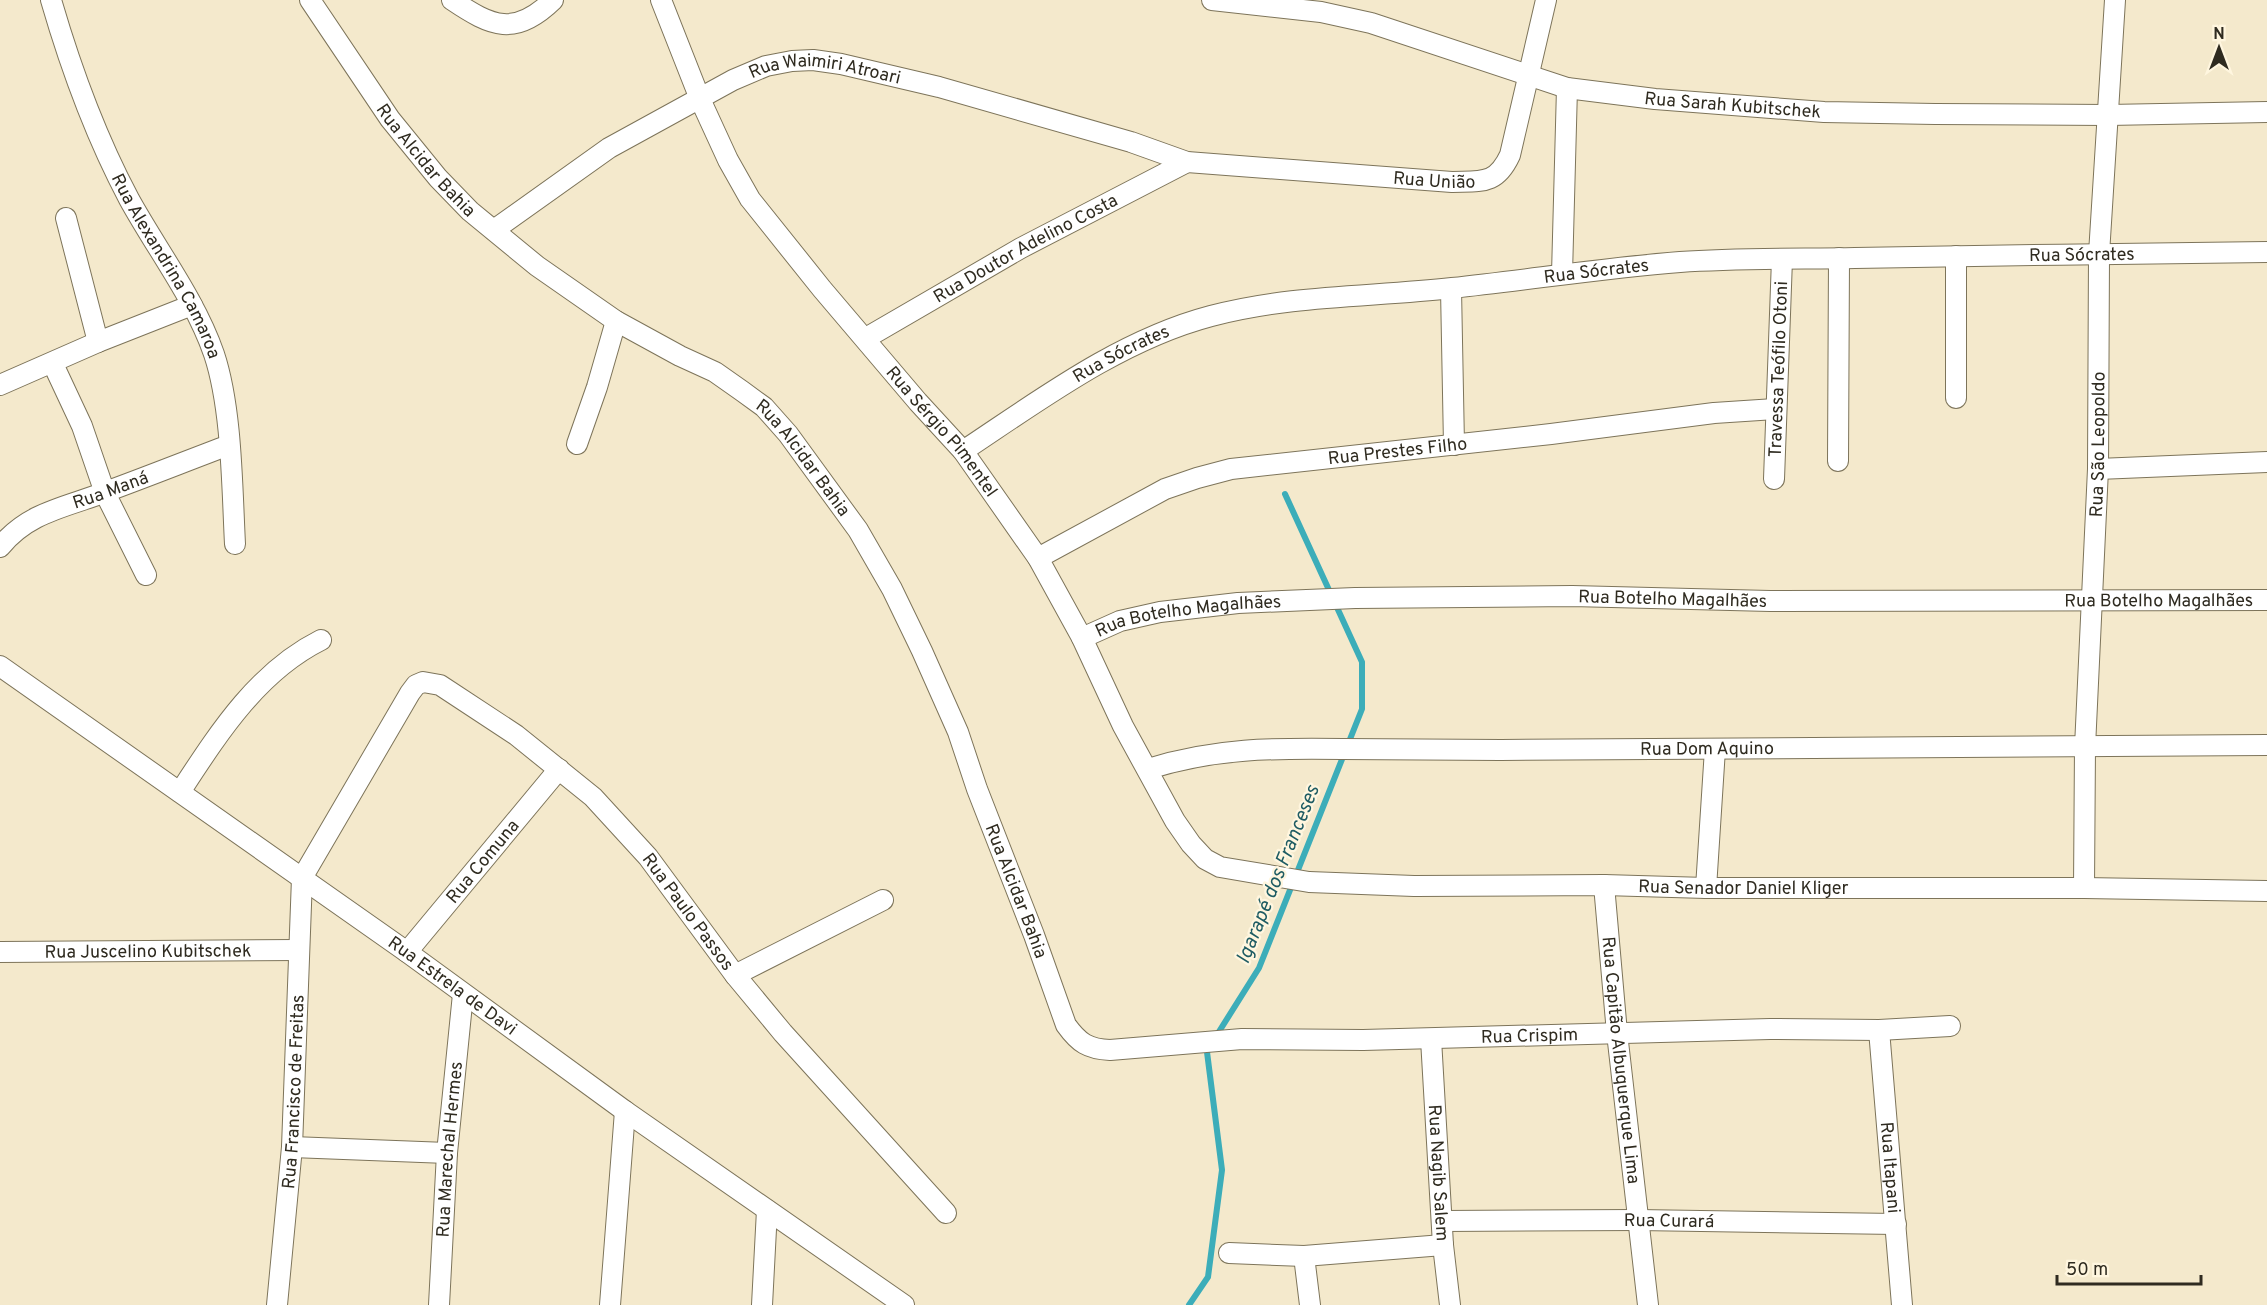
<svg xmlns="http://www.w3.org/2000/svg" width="2267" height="1305" font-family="Overpass,sans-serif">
	<rect width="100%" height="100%" fill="#f4e9cc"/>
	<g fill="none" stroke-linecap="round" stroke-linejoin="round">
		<path stroke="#3cadb9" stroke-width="6" d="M1215,1038L1259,968L1362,709V662L1285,494
			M1189,1305L1208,1277L1222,1170L1207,1052L1210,1047"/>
		<g stroke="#7d745a" stroke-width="22">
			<g id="street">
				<path id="s1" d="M51,0C71,69 95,135 129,199C157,250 195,299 214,354C232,408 232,487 235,544"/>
				<path id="s2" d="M310,0L390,119L438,178L470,211L537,266L616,321L680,356L715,372L742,391L764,407L788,434L858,530L892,589L922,651L958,732L977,789L1034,935L1066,1025C1079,1043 1088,1049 1110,1050L1242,1039L1363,1040L1770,1029L1879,1030L1950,1026"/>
				<path d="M452,0C492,27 515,37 553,0"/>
				<path id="s3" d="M661,0L700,99L728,160L750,199L822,289L918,402L963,451L1038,558L1082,638L1123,726L1175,821L1191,844L1205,859L1220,867L1309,882L1414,886L1604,885L1706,888H2084L2267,891"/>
				<path id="s4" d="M1212,0L1321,12L1371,23L1567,88L1655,99L1824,112L1935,114L2108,115L2267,112"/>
				<path d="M66,218L98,342"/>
				<path id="s5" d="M494,230L609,148L733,80L766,66L792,61L813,60L841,64L939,87L1131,142L1187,162L1452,182C1482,181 1496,185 1510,155L1546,0"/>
				<path d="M1562,274L1567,88"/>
				<path d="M1451,289L1454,445"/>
				<path id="s6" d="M866,338L1021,248L1187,162"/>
				<path d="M53,364L82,426L105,493L146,575"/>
				<path d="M0,385L98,342L192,305"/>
				<path d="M1956,398V256"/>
				<path d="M577,444L597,387L616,321"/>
				<path id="s7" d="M963,451C1040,400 1120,340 1211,316C1290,295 1371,297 1452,288C1528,280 1603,268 1680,262C1738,258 1797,259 1855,258C1992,255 2130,254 2267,252"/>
				<path d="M1838,461L1839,258"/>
				<path d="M2098,469L2267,462"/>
				<path id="s8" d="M1774,479L1782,259"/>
				<path id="s9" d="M0,547C29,511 68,507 108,491C149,476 189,460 229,445"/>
				<path id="s10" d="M1038,558L1165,489L1197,478L1231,469L1551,434L1714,413L1775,409"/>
				<path id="s11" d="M1082,638L1120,621L1160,612L1238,603L1355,598L1572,596L1770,601L2267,600"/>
				<path id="s12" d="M0,666L407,952L625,1111L904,1305"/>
				<path id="s13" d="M1148,769C1215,748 1273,748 1343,749C1396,749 1448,750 1501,750C1756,747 2012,748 2267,745"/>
				<path d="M180,792C218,734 257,672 321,640"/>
				<path id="s14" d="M1604,885L1617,1033L1648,1305"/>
				<path d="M1706,888L1715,749"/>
				<path id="s15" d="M2084,888L2085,747L2098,469L2099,254L2115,0"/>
				<path id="s16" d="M0,952L298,950"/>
				<path id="s17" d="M407,952L559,769"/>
				<path d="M735,975L883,900"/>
				<path id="s18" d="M1879,1030L1902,1305"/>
				<path id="s19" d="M1431,1039L1443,1245L1450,1305"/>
				<path d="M292,1147L447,1153"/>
				<path id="s20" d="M1443,1221L1638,1220L1896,1224"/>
				<path d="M1229,1253L1304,1256L1443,1245"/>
				<path d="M1304,1256L1310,1305"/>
				<path id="s21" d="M277,1305L292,1147L302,878L410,693L416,685L423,682L440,685L516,735L593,797L648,857L735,975L783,1033L946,1213"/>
				<path id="s22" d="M439,1305L447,1153L463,994"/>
				<path d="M610,1305L625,1111"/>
				<path d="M762,1305L767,1210"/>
			</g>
		</g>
		<use href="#street" stroke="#fff" stroke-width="20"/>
	</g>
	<g text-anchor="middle" stroke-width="4.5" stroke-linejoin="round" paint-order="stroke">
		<g font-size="18" fill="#2f2b20" stroke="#fff6df">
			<text dy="6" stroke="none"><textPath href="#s5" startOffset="378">Rua Waimiri Atroari</textPath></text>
			<text dy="6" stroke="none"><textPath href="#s4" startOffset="534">Rua Sarah Kubitschek</textPath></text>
			<text dy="6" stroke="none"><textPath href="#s2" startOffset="198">Rua Alcidar Bahia</textPath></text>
			<text dy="6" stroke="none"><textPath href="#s5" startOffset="1002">Rua União</textPath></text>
			<text dy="6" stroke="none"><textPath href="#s6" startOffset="183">Rua Doutor Adelino Costa</textPath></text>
			<text dy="6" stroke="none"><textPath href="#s7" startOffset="1158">Rua Sócrates</textPath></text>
			<text dy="6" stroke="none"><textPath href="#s1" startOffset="291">Rua Alexandrina Camaroa</textPath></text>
			<text dy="6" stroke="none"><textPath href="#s7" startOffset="672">Rua Sócrates</textPath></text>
			<text dy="6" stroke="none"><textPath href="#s7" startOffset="186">Rua Sócrates</textPath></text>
			<text dy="6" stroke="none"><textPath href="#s8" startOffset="110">Travessa Teófilo Otoni</textPath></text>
			<text dy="6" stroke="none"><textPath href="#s3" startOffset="520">Rua Sérgio Pimentel</textPath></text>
			<text dy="6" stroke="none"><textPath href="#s15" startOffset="444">Rua São Leopoldo</textPath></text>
			<text dy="6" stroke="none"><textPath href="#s10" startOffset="381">Rua Prestes Filho</textPath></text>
			<text dy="6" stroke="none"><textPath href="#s2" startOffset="684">Rua Alcidar Bahia</textPath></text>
			<text dy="6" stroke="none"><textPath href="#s9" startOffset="126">Rua Maná</textPath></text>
			<text dy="6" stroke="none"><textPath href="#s11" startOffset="596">Rua Botelho Magalhães</textPath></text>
			<text dy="6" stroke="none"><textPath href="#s11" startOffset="1082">Rua Botelho Magalhães</textPath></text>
			<text dy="6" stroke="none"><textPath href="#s11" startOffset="110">Rua Botelho Magalhães</textPath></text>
			<text dy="6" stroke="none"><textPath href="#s13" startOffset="561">Rua Dom Aquino</textPath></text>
			<text dy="6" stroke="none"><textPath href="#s17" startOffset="118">Rua Comuna</textPath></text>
			<text dy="6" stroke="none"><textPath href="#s3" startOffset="1566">Rua Senador Daniel Kliger</textPath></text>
			<text dy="6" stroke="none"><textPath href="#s2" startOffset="1170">Rua Alcidar Bahia</textPath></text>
			<text dy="6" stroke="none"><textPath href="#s21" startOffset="1016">Rua Paulo Passos</textPath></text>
			<text dy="6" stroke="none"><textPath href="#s16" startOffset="148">Rua Juscelino Kubitschek</textPath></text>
			<text dy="6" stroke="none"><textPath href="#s12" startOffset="554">Rua Estrela de Davi</textPath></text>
			<text dy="6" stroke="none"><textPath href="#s2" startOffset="1786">Rua Crispim</textPath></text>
			<text dy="6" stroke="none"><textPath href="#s14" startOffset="176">Rua Capitão Albuquerque Lima</textPath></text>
			<text dy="6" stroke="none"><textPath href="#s21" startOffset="214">Rua Francisco de Freitas</textPath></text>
			<text dy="6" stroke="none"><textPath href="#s22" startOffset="156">Rua Marechal Hermes</textPath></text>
			<text dy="6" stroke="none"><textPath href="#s18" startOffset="138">Rua Itapani</textPath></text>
			<text dy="6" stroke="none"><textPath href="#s19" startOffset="134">Rua Nagib Salem</textPath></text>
			<text dy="6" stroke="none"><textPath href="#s20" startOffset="226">Rua Curará</textPath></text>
		</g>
		<g font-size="20" font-style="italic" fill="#1f5c63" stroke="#fff6df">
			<text transform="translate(1277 874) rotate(-68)" y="7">Igarapé dos Franceses</text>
		</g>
	</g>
	<g transform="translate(2219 48)" stroke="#fff6df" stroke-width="4.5" paint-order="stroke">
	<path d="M0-4.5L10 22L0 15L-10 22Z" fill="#2f2b20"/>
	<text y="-9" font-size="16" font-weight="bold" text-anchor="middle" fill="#2f2b20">N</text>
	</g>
	<path d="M2057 1275v9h144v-9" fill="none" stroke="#2f2b20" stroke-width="3"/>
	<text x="2066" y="1275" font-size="18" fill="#2f2b20" stroke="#fff6df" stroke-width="4.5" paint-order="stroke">50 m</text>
</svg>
